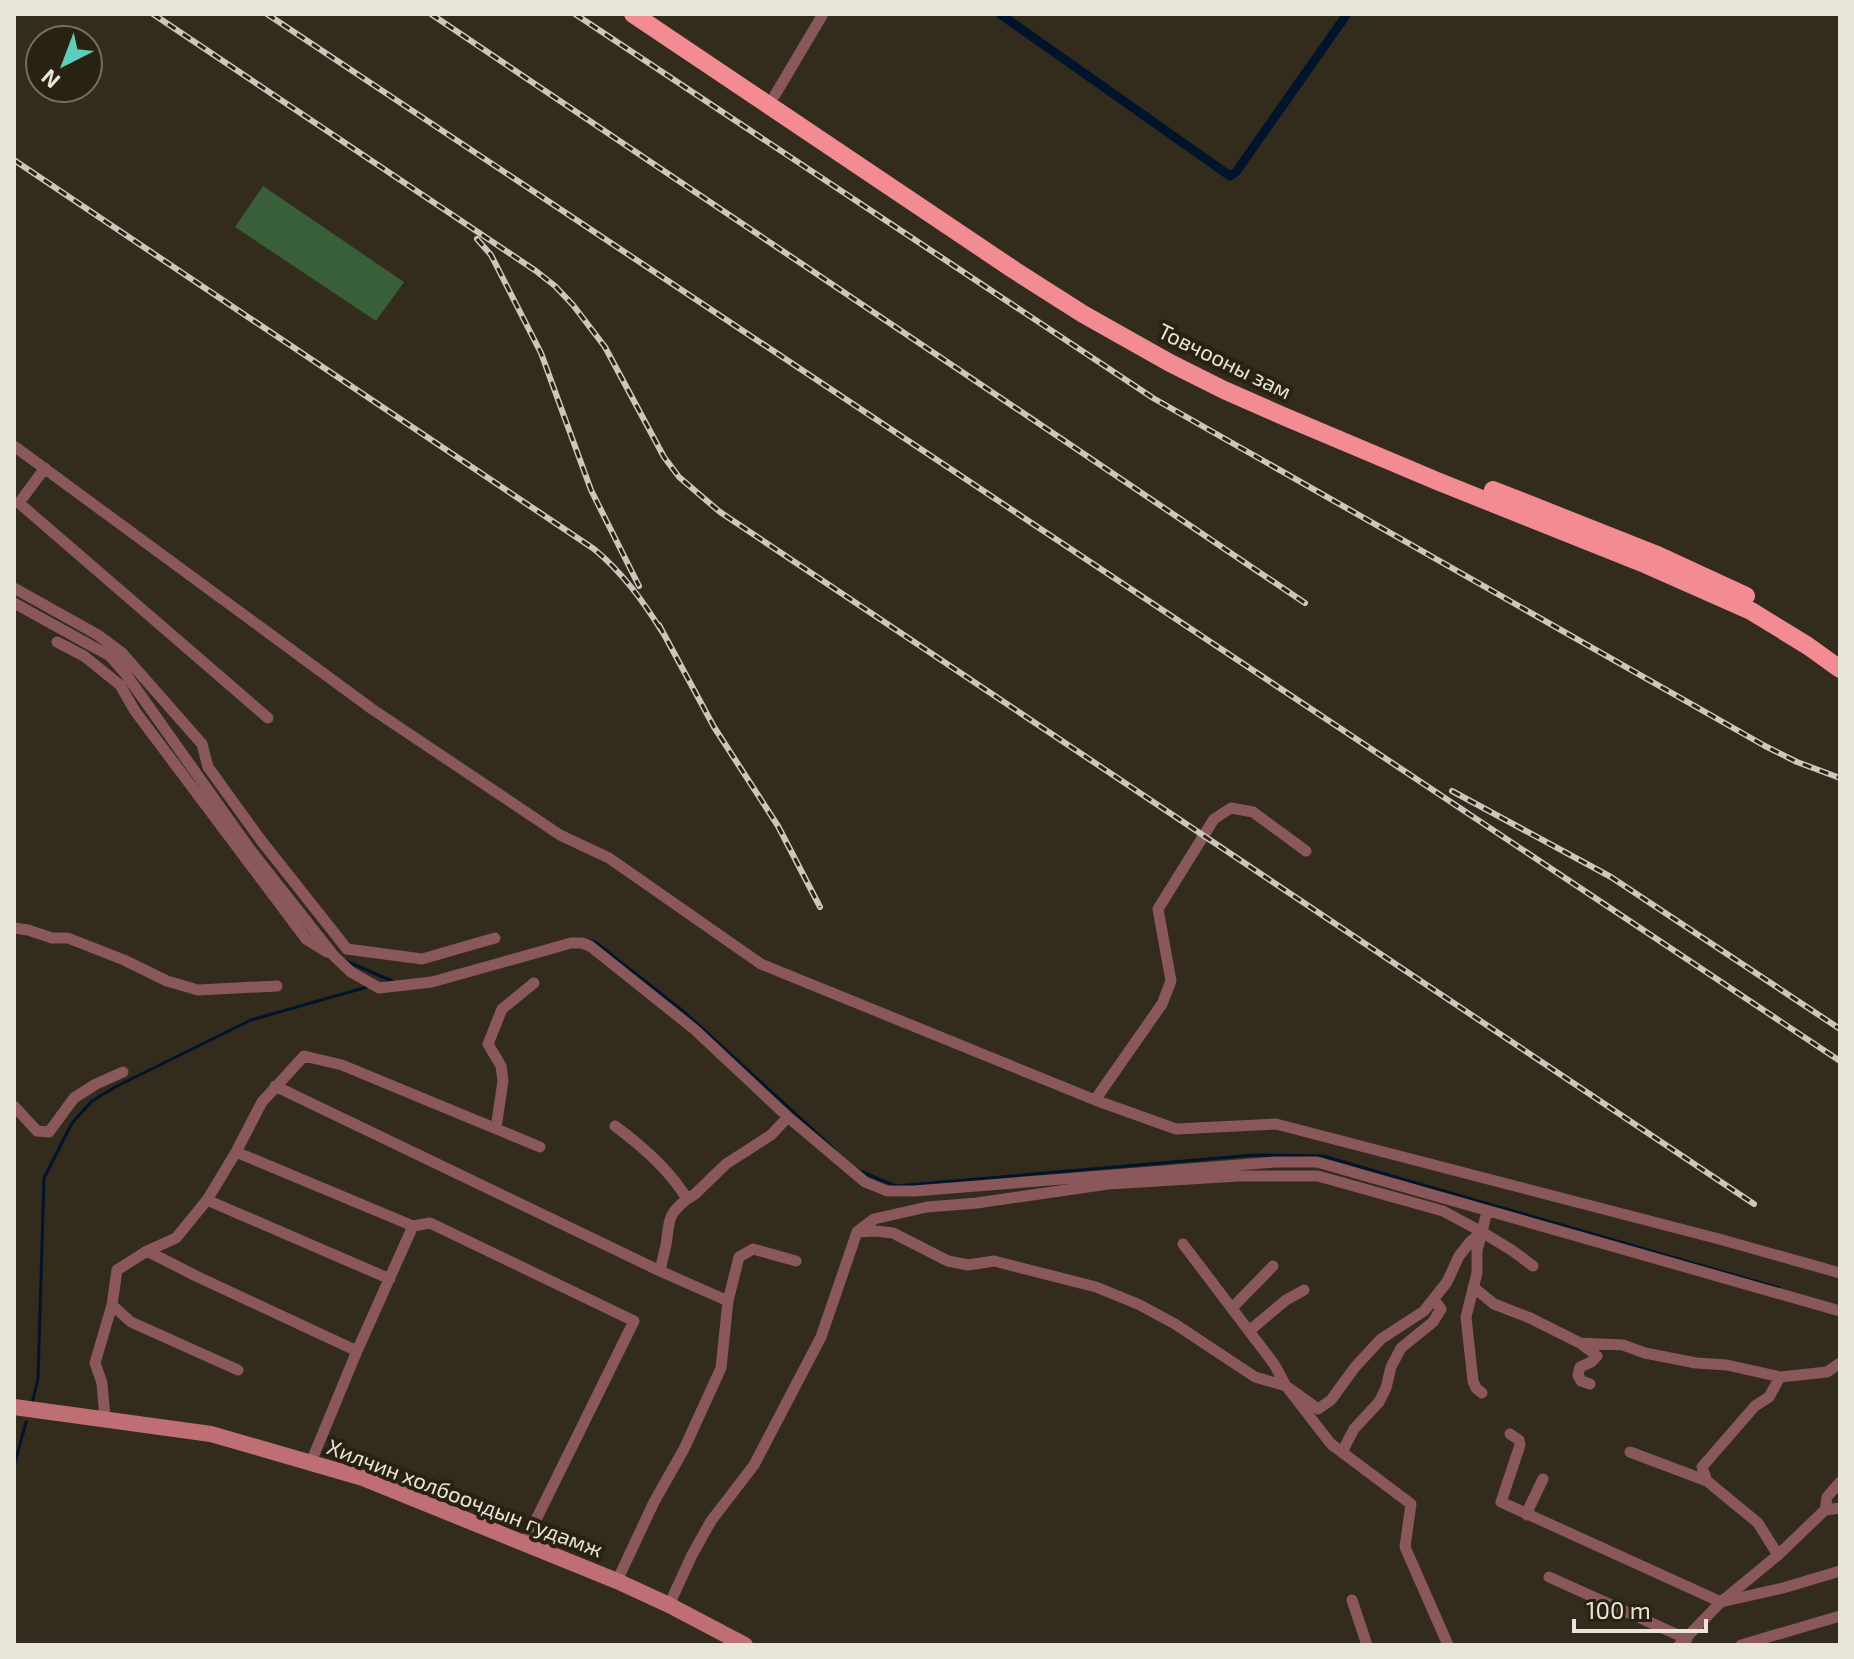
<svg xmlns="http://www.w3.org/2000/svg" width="1854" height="1659" font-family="'Exo 2',sans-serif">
	<rect width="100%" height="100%" fill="#332b1b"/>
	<path fill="#385f37" d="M263,186L404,282L376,321L235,227Z"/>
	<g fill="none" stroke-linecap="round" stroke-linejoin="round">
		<path stroke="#00142b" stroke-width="3" d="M591,941L595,942L683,1011L834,1149
			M346,961L392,981
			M857,1170L896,1186L1254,1155L1323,1156L1779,1288
			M32,1403L38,1379L44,1178L72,1123L92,1101L117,1086L251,1020L367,987
			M14,1466L26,1422"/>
		<path stroke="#00142b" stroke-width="9" d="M1000,14L1230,176L1236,172L1347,14"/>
		<path stroke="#8a575a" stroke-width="11" d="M775,95L823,14
			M14,446L372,709L560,835L609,858L761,964L1095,1100L1176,1129L1276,1124L1719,1239L1840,1273
			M45,468L19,503L268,718
			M14,588L98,635L122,653L202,744L208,767L260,839L347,949L422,959L495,938
			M14,603L110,656L125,673L252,852L334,956L351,972L379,988L432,982L571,943H582L590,946L694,1029L788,1117L865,1182L887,1191H914L1275,1162H1317L1840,1311
			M57,642L84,656L120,685L135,711L306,939L327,952
			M14,928L28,930L52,938H68L124,960L167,981L198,990L277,986
			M275,1086L660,1271L728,1301
			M1095,1100L1162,1004L1171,981L1158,909L1214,819L1231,808L1253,812L1306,851
			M14,1106L37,1131L49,1132L74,1098L96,1084L123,1072
			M615,1126C642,1146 670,1170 687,1199C666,1216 670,1220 666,1245C664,1253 662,1262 660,1271
			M496,1128L503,1081L501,1066L488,1044L502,1009L534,983
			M236,1152L413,1226L430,1223L634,1321L524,1544
			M687,1199L695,1194L726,1164L771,1135L788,1117
			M207,1200L390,1279
			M1487,1211L1482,1232L1513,1251L1533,1266
			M858,1231L874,1219L927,1207L977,1203L1108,1184L1239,1176H1318L1443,1211L1482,1232
			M1482,1233L1477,1250V1273L1466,1317L1473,1381L1476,1388L1482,1393
			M1183,1244L1274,1364L1286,1386L1318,1409L1331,1400L1355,1367L1381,1339L1424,1311L1447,1282L1459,1256L1470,1242L1482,1232
			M147,1251L196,1276L357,1351
			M1473,1287L1494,1304L1530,1318L1580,1343L1597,1356L1591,1362L1580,1367L1578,1375L1581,1381L1590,1384
			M112,1305L131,1322L238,1370
			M1232,1308L1273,1266
			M1249,1331L1286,1300L1304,1290
			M1580,1343L1623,1345L1645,1353L1696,1363L1727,1365L1780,1377
			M105,1419L102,1383L95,1363L112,1305L117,1270L147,1251L176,1238L207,1200L236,1152L262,1102L304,1056L342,1065L540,1147
			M1510,1434L1519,1440L1520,1445L1501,1502L1721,1602L1783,1588L1840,1571
			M1342,1452L1354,1429L1379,1402L1386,1388L1391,1367L1401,1348L1433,1322L1441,1309L1434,1300
			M1630,1452L1707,1481L1758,1523L1778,1555
			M311,1462L357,1351L413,1226
			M1707,1481L1702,1467L1755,1406L1769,1397L1780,1377L1827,1372L1840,1363
			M1825,1510L1827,1497L1840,1482
			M1527,1515L1529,1508L1543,1479
			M1549,1577L1687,1639
			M617,1581L654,1502L684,1449L721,1368L728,1301L739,1257L753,1249L796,1261
			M1352,1600L1367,1645
			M669,1605L692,1555L711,1521L754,1465L821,1337L857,1232L875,1231L893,1233L948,1261L968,1265L994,1261L1096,1287L1140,1305L1175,1324L1255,1377L1286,1386L1331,1444L1411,1504L1405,1547L1448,1645
			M1679,1645L1721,1602L1778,1555L1825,1510L1840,1508
			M1741,1645L1840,1616"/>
		<path stroke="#bf6e73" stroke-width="16" d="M14,1407L211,1434L363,1478L617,1581L669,1605L745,1645"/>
		<path stroke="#f28c92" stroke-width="18" d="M633,14L1014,270L1083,314L1170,363L1224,390L1283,416L1437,481L1647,565L1751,611L1808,646L1840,669
			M1493,490L1655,554L1746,596"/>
		<g stroke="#ccc6bb" stroke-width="6">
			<path id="rail" d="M153,14L536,271L555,286L573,305L605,347L664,457L679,477L720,512L1754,1204
				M267,14L1840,1061
				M431,14L1305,603
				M575,14L1153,398L1765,746L1797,762L1840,778
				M14,160L594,549C623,573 643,601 663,633
				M477,239L491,255L541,353L591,490L639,586
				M659,625L714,727L778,826L820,907
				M1452,791L1611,877L1840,1029"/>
		</g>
		<use href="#rail" stroke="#292111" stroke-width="3" stroke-dasharray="9" stroke-linecap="butt"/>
	</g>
	<g text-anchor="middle" stroke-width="8" stroke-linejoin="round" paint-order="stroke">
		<g font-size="22" fill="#e9e4da" stroke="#292111">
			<text transform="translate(1225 361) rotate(26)" y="8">Товчооны зам</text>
			<text transform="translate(465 1498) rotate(21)" y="8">Хилчин холбоочдын гудамж</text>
		</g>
	</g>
	<rect width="1854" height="1659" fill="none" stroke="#e9e4da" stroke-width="32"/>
	<g transform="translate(64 64) rotate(222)"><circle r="38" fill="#292111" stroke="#766f61" stroke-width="2"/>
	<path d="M0-6L14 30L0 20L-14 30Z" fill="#5bcebc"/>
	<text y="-12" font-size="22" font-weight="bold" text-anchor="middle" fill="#e9e4da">N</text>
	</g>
	<path d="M1574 1619v12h132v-12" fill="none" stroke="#e9e4da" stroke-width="4"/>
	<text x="1586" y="1619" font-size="24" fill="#e9e4da" stroke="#292111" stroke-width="6" paint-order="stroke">100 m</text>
</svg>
